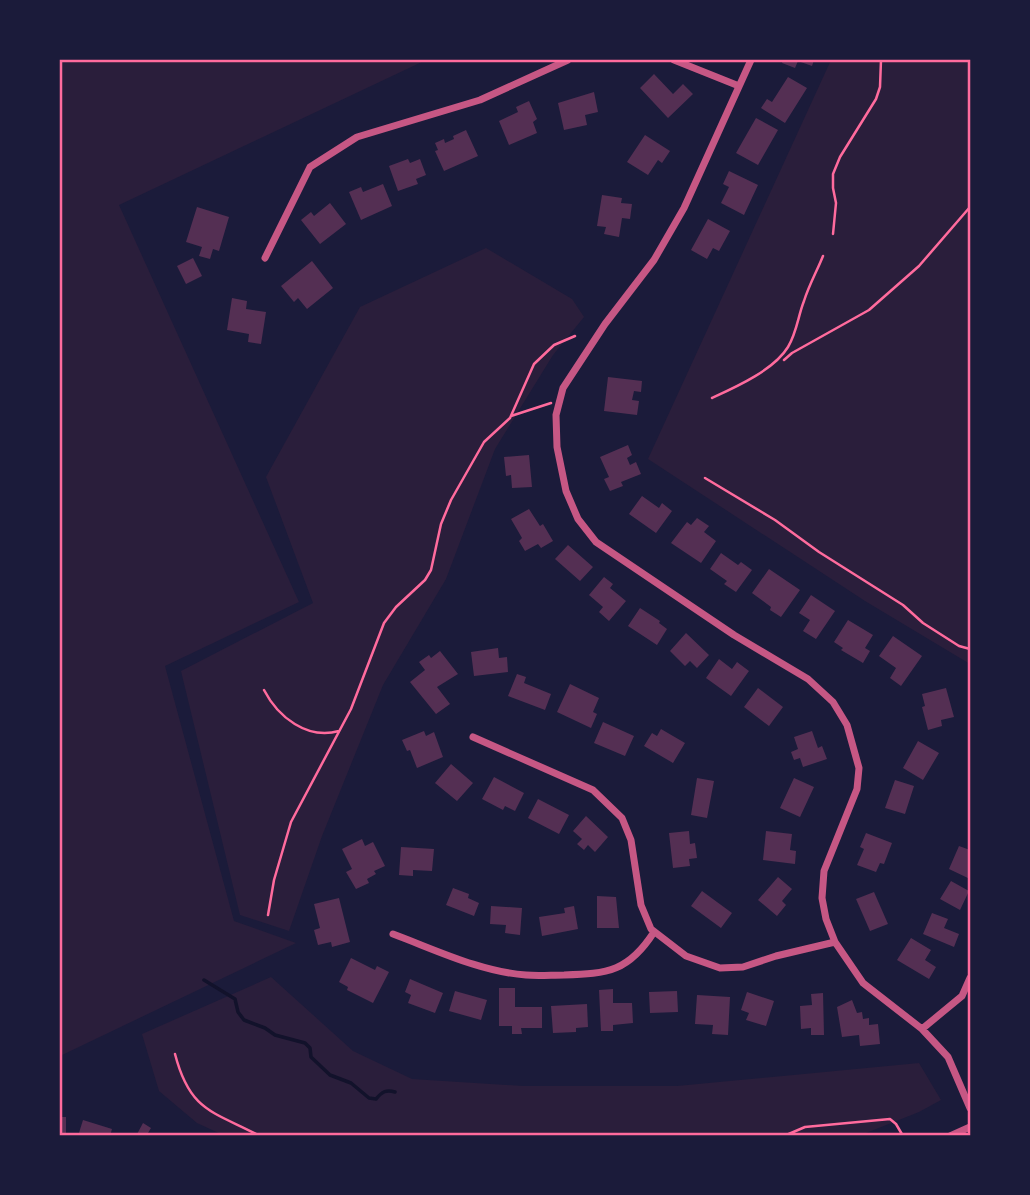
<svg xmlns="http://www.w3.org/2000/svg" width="1030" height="1195" font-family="Lato,sans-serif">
	<rect width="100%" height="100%" fill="#1b1b3a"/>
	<path fill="#2a1e3b" d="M60,60H426L119,205L299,602L165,666L234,921L296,943L60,1056Z
		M831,60H970V664L865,601L648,459Z
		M486,248L572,299L584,317L553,355L495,449L446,579L383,685L322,836L289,931L240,915L181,671L313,603L266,477L360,307Z
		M271,977L353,1051L412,1079L523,1086H677L919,1063L941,1100L919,1112L861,1135H223L197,1123L159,1091L142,1034Z"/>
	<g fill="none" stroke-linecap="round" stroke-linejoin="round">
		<path stroke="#12122b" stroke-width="3.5" d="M204,980L235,999L238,1012L244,1020L265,1028L275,1035L305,1043L310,1048L311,1057L330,1075L351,1083L369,1098L376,1099C382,1092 386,1089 395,1092"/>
	</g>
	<path fill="#542f53" d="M783,60H814L812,66L798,61L795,68L782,63Z
		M654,74L673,94L683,84L693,94L668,118L640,88Z
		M788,77L807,88L785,123L761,108L767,99L772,102Z
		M594,92L598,112L585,115L587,125L564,130L558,103Z
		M529,101L537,119L533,122L537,133L509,145L499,121L518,112L516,107Z
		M756,118L778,130L758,165L736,153Z
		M466,130L478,156L444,171L435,151L438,150L435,143L444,139L445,143L454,139L453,136Z
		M645,135L670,151L662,163L658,160L648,175L627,162Z
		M408,159L410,163L420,159L426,175L416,179L418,184L398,191L389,166Z
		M729,171L758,185L744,215L721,203L729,187L723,184Z
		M383,184L392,206L361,220L349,192L361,187L363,192Z
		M602,195L622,198L621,203L632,204L630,219L622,218L619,237L604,234L606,227L597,226Z
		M330,203L346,224L320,244L301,220L311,212L314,216Z
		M197,207L229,217L219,251L213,249L210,259L199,256L202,247L186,242Z
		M708,219L730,231L719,251L713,248L707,259L691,250Z
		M193,258L202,276L186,284L177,266Z
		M312,261L333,288L307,309L298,298L294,302L281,286Z
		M232,298L247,301L246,309L266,312L261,344L248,342L249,334L227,330Z
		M608,377L642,381L641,392L634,391L632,400L639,401L637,415L604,411Z
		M628,445L632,455L627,458L630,465L636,462L641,474L621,482L623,486L610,491L604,479L609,477L600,457Z
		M529,455L532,487L512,488L511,475L506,476L504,457Z
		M642,496L659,508L662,503L672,511L656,533L629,514Z
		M529,509L540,526L543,524L553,541L541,548L538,544L525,551L519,541L522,538L511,519Z
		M697,518L709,526L704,532L716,541L701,563L671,543L687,522L691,525Z
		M568,545L593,567L580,581L555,559Z
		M721,553L738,565L741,562L752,570L736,592L724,584L727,581L710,569Z
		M769,569L800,590L781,617L770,610L771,607L752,593Z
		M604,577L613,584L610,588L626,601L609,621L599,612L603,607L589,595Z
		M811,595L835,611L816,639L803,631L810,620L799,613Z
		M640,608L660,621L659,623L667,629L657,645L628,626Z
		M848,620L873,635L865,648L870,651L863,663L841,650L843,648L834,642Z
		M686,633L709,655L697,668L690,661L685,666L670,651Z
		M893,636L922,656L901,686L890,678L896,668L879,656Z
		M498,648L499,658L507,657L508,672L474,676L471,652Z
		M440,651L458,674L437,687L450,704L436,714L410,682L425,670L419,662L429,655L431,658Z
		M719,659L732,669L737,662L749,671L731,696L706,678Z
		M517,674L526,677L524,683L551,694L545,710L508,696Z
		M570,684L599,698L593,712L597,714L591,728L557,712Z
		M758,688L783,707L769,726L744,707Z
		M946,688L954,717L941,720L942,726L928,730L922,707L925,706L922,694Z
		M603,722L634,736L625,756L594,743Z
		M661,729L685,743L673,763L644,746L652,733L657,736Z
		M424,731L426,736L434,732L443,757L417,768L410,750L407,751L402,740Z
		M812,731L818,748L822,746L827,759L803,767L800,758L794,760L791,752L798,749L794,737Z
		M918,741L939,753L923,780L903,768Z
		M451,764L473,783L457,801L435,783Z
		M494,777L524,793L515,811L505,806L503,810L482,799Z
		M697,778L714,781L707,818L691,815Z
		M794,778L814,787L800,817L780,808Z
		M895,780L914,786L905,814L885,808Z
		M538,799L569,815L559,834L528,818Z
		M586,816L608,837L595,852L588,845L584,850L577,844L582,839L573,831Z
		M689,831L690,844L695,843L697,858L689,859L690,866L673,868L669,833Z
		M766,831L792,834L790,850L796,851L795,864L763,860Z
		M866,833L892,843L884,864L880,863L876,872L857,865L864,849L860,847Z
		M362,839L365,846L373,842L385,866L374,871L376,874L367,879L369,883L356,889L346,872L352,869L342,849Z
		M959,846L970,850V879L949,869Z
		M401,847L434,849L432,871L413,870V876L399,875Z
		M778,877L792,889L782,901L786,905L777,916L758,900Z
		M951,881L969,891L960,910L940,899Z
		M453,888L469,894L468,898L479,903L474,916L446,905Z
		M702,891L732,913L721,928L691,906Z
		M874,892L888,924L870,931L856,899Z
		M597,896L616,897L619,928H597Z
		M339,898L350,942L332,947L331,942L318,945L314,930L320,928L314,904Z
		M491,906L522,908L520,935L505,933L506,925L490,924Z
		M574,906L578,929L542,936L539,917L565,913L564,908Z
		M932,913L948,919L944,928L959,934L954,947L923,934Z
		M911,938L931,950L925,960L936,967L929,979L897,960Z
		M351,958L375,970L377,966L389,972L373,1003L347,990L348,987L339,982Z
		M410,979L443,993L435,1013L408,1003L411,995L405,992Z
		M499,988H515V1007H542V1028H521L522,1034H512V1026H499Z
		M613,989V1003H632L633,1023L613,1025V1031H601L599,990Z
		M455,991L487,1000L481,1020L449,1011Z
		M677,991L678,1012L650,1013L649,992Z
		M747,992L774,1001L766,1026L746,1020L749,1013L741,1010Z
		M823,993L824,1035H811V1028L801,1029L800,1006L812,1005L811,994Z
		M697,995L730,997L728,1035L712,1034L713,1025L695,1024Z
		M852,1000L857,1013L862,1012L863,1019L869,1018V1025L878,1024L880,1044L860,1046L859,1035L842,1037L837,1007Z
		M587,1004L588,1027L576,1028V1032L553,1033L551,1006Z
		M60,1117H66V1136H60Z
		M83,1120L112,1129L110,1136H78Z
		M143,1123L151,1128L148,1133L152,1136H136Z"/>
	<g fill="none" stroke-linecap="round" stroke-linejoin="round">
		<path stroke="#ff6b9d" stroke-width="2.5" d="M833,234L836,203L833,188V174L840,157L876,99L880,87L881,60
			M784,360L792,353L869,310L919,266L970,207
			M712,398C736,387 774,370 788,347C797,332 798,316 804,301C809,285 817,271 823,256
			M511,416L551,403
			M705,478L775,520L819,552L903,605L923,623L959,646L970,649
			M264,690C278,717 307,740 339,731
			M268,915L274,880L291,822L351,709L384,623L396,607L425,580L431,570L441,524L451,500L484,442L510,418L534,364L554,345L575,336
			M175,1054C190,1112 213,1111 260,1136
			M784,1136L805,1127L890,1119L896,1124L903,1136"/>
		<path stroke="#c65784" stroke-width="7" d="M674,60L739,86
			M751,60L684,208L654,260L605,324L563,388L556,415L557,447L566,491L578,519L596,542L734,635L808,679L833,702L847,725L859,768L857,789L824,871L822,898L826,919L835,942L863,983L922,1029L948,1057L970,1108
			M265,258L310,167L357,137L480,100L568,60
			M473,737L593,790L622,818L631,840L641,905L651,929L686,956L720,968L743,967L776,956L835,942
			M393,934C436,950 481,972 526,975C538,976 551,975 564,975C608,974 629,971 654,932
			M922,1029L962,996L970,978
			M950,1136L970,1127"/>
	</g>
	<rect width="1030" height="1195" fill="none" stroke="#1b1b3a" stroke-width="122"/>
	<rect x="61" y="61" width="908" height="1073" fill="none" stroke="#ff6b9d" stroke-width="2.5"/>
</svg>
